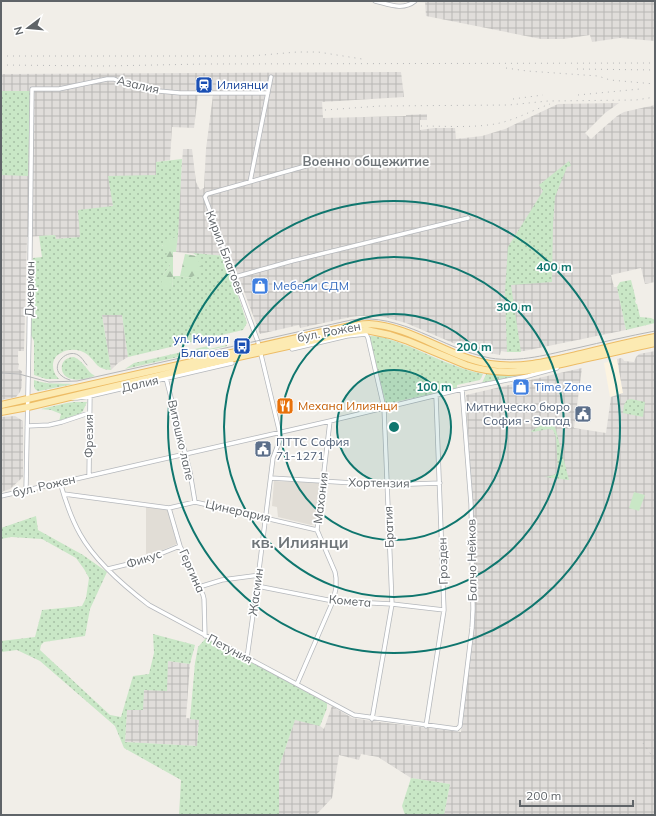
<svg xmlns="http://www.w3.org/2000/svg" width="656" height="816" font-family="Mulish,sans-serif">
	<defs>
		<pattern id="industrial-grid" width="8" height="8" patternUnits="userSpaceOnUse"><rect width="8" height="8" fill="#e0ddda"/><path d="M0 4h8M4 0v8" fill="none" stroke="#b9b7b5"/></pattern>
		<pattern id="green-dots" width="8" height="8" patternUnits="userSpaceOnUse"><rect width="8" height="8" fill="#c9e7c6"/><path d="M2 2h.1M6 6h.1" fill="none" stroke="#a6bfa5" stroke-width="1.8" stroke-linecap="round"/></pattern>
		<pattern id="forest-firs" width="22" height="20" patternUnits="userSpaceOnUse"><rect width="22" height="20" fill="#c9e7c6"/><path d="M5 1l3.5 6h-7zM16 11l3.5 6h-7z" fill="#a6bfa5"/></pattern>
	</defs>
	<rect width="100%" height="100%" fill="#f1eee8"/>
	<path fill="#fdf4e1" d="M617,359L623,393L610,397L604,363Z"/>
	<path fill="url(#industrial-grid)" d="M425,1H655V41L620,38L592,42L590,35L563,39H541L426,16Z
		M401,72L404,97L322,102L323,118L406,116V115L427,114V120H420V130L434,128H455L456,139L482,136L505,129L558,104L619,103L605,113L585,133L591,139L602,129L617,116L624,112L655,105V282L645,284L641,268L611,275L614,287H617L626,330L524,351L507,352L501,351L500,355L473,350L453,343L406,323L384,317L374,316H360L351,317L300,328L299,325L260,334L230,254L225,256L176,252L183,149H192L196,182L200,190L204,188L206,149L213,95H198L194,128L172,127L170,160L156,162L157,175L113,206L81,237L56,239L55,235L27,237L24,351H18V363L19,364L18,369L22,371V386L20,392L16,397L1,400V74Z
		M102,315H122L128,357L118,363L111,370Z
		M655,351V815H444L450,784L411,778L378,757L361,754L359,760L339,755L332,798L316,815H279V767L295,719L320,726L324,729L332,706L352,718L379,722L461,732L474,623L472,504L466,395L564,372L582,368L574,428L606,433L611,397L623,393L617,359L621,358L623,359L624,361L634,362L636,357L639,354Z
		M15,416L23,421V477L10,489L1,492V417Z
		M168,661L190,664L186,718L199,719L197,746L125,742L127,710Z"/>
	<path fill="#e1ddd6" d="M274,481L320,483L316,523L311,525L278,517L277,507L272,506Z
		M146,507L168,510L173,530L177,544L146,557Z"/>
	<path fill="url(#green-dots)" d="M1,91H30L28,176L1,175Z
		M182,159L178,236L162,245L167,253L170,266L163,275L173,288L172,281L173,276H180L190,278L197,256L193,253L225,256L247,323L243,330L128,357L122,315H102L111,370C96,369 97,363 88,355C81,349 68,348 61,353C56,355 53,360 53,365C53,371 55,375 59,379H46L34,375V341L31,335L33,258L42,257L39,236L55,235L56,239L80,237L78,210L113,206L108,176L156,175V162Z
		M569,161L571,166L567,167L555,197L553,224L552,282L511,285L521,352H507L505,292L508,247L543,191L539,185Z
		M631,280L636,300L635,301L636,304H637L640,317L651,318L655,320V323L626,330L617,287L620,282Z
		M369,336C382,335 397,342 408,346C432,356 458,369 483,374L480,380L457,385V388L386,404Z
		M227,345V346L125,369L134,363L208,346L209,349Z
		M74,357C85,362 86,371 95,376C88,378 79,381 72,379C58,377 58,357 74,357Z
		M549,369L482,383L487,372Z
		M34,380C47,385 60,383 73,384L39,391C33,390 34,385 34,380Z
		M631,399L645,402L643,417L623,413L624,405L627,400Z
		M75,402H87L83,411L81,413L59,421L61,414L51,410L41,409L67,403Z
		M553,419L569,480L545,477C550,476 555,476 558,471L556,437L553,430L549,429L532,432L531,431Z
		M36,516L38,530L83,555L107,572L90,609L85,636L44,642L41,645L40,650L110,715L121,717L133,676L149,674L154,653L153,634L195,645L190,664L168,661L167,691L144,690L143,710H127L125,742L197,746L199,720L190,719L195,663L198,647L206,638L327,703V708L320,726L295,720L279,767V815H179L181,780L124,748L115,726L40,661L17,650L1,652V641L35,637L42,610L82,606L86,598L89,578L84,569L76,558L42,539L11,537L1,539V528Z
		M411,778L450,784L444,815H405L402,806Z"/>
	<path fill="url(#forest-firs)" d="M178,236L176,252H173V276L172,281L173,288H164L161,284L163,275L170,266L169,263L165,261L167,253L164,251L162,244Z
		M185,254L197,256L202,271L190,278L180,276Z"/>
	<path fill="#c9e7c6" d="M634,492L645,495L639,511L629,508Z"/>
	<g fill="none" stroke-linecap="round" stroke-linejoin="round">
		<g stroke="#b5b8bc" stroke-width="5">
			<path id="minor" d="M375,1C388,4 403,11 415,1
				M250,182L271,77
				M235,277L292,261L468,218
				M292,349L347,336L366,334L368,338L384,408L392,604L372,719
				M166,378L190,472L195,502
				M72,398H77L90,396L232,363
				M27,426L49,425L62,422L89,413
				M89,476L90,396
				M271,478L387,485L440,483
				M60,482C65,500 71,518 80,534C95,561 124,586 149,605L354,715L457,729L460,726L472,628L473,609L471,504L462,389
				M26,489L29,337L32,89H59L107,79H114L125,84L148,90L180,93H268
				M64,494L169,508L195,502L317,530
				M1,496L330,421L462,389L528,376L557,368
				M169,508L180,546L203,595L204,599L205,636
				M108,569L145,560L180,546
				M257,586L333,601L392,604L444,610
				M199,587L222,580L259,575
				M247,658L257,586L273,458L279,442L280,434L258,342L205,197L207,194L327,160
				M297,684L333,601L336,588V578L335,572L317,530L330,421
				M426,726L444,610L436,396"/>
		</g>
		<g stroke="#edbc65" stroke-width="8">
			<path id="primary" d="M1,405L341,328C350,326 359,324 369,324C411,326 448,357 490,364C521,369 551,361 581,354C605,348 630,342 655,337
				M1,412L28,407L216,362L342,334L366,330L390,335L408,341L466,365C507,379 542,369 583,359C607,354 631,348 655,343"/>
		</g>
		<use href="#minor" stroke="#fff" stroke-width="3.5"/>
		<use href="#primary" stroke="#fceab2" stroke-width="6"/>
		<path stroke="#b6b7b8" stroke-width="1" d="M1,373L19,374L49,382L77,381L351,320C402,312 442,349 490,358C520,363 549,354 577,348C603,342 629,336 655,331
			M70,380C67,379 64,378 62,376C49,367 66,348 78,355C82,357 84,362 87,365"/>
		<path stroke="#b6b7b8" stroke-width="1" stroke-dasharray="1 5" stroke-linecap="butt" d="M1,56H251L297,52H318L362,59
			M1,65L105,66L205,64L655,63
			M506,68L527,71L598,76L610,80L655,84
			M577,69L655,70
			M578,95L640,89
			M513,99L543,95
			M325,110L380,106L509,105L548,101L636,100L655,97
			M421,126C445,126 471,128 495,124C513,121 533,110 550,104
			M643,743L655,760"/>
	</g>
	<circle cx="394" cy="427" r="57" fill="#0f766e" fill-opacity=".12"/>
	<g fill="none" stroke="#0f766e" stroke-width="2">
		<circle cx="394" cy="427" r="57"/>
		<circle cx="394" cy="427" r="113"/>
		<circle cx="394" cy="427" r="170"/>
		<circle cx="394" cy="427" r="226"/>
	</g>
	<defs>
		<g id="station-square" transform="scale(0.9)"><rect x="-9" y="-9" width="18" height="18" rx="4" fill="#1a4fb4" stroke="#fff"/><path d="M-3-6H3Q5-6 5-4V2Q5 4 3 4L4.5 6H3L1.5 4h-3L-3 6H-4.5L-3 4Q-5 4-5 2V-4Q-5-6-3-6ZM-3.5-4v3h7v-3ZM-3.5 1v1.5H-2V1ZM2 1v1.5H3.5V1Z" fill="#fff"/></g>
		<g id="shop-square" transform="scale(0.9)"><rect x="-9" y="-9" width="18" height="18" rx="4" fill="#3f7fe0" stroke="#fff"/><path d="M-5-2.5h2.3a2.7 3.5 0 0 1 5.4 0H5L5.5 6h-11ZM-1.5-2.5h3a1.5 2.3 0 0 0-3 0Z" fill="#fff"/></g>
		<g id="bus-square" transform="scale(0.9)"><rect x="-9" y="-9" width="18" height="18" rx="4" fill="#1a4fb4" stroke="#fff"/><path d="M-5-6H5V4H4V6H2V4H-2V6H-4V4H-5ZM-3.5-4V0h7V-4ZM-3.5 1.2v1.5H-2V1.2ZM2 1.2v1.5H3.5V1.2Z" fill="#fff"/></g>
		<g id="restaurant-square" transform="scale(0.9)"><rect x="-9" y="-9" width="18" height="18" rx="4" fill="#e8710a" stroke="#fff"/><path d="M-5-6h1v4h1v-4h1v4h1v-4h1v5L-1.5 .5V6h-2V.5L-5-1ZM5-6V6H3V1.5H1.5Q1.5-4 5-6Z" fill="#fff"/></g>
		<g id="civic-square" transform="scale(0.9)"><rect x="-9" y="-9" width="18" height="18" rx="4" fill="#5c6f8a" stroke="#fff"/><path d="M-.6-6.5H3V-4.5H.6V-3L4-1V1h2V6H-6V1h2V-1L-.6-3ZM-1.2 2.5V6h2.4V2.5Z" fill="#fff"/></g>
	</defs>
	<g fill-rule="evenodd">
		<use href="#station-square" x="204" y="85"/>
		<use href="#shop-square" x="260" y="286"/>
		<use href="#bus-square" x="242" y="346"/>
		<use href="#shop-square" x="521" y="387"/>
		<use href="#restaurant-square" x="285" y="406"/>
		<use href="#civic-square" x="583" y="414"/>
		<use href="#civic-square" x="263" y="449"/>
	</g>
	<g text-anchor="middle" stroke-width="3.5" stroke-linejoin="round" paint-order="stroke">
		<g font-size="12" fill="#5f6468" stroke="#fff">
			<text transform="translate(138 85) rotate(13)" y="4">Азалия</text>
			<text transform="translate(225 252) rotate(69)" y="4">Кирил Благоев</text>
			<text transform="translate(30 289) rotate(-89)" y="4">Джерман</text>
			<text transform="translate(329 332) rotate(-11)" y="4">бул. Рожен</text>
			<text transform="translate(140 384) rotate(-13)" y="4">Далия</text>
			<text transform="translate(89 436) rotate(-90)" y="4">Фрезия</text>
			<text transform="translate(181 440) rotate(77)" y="4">Витошко лале</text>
			<text transform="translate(379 483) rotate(1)" y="4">Хортензия</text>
			<text transform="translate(44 486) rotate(-13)" y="4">бул. Рожен</text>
			<text transform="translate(321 498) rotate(-83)" y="4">Махония</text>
			<text transform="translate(238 511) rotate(13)" y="4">Цинерария</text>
			<text transform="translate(389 527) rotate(-92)" y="4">Братия</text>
			<text transform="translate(144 559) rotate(-18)" y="4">Фикус</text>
			<text transform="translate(472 560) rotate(-91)" y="4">Балчо Нейков</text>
			<text transform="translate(443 561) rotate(-92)" y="4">Грозден</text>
			<text transform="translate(192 571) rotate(66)" y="4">Гергина</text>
			<text transform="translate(256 592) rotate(-82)" y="4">Жасмин</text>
			<text transform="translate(350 601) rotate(5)" y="4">Комета</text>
			<text transform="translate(230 649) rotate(28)" y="4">Петуния</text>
		</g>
		<g font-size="12" fill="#164399" stroke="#fff" text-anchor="start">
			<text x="217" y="89">Илиянци</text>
			<text x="229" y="343" text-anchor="end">ул. Кирил<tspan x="229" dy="14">Благоев</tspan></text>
		</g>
		<g font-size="12" fill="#366cbe" stroke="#fff" text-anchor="start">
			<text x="273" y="290">Мебели СДМ</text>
			<text x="534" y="391">Time Zone</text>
		</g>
		<g font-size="12" fill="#c56008" stroke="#fff" text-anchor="start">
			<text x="298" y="410">Механа Илиянци</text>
		</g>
		<g font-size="12" fill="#4e5e75" stroke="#fff" text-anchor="end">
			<text x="570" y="411">Митническо бюро<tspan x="570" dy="14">София - Запад</tspan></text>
			<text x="276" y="446" text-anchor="start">ПТТС София<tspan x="276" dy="14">71-1271</tspan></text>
		</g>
		<g font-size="13" font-weight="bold" fill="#70767a" stroke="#fff">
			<text x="366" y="166">Военно общежитие</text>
		</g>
		<g font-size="16" font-weight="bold" fill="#70767a" stroke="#fff">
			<text x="300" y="548">кв. Илиянци</text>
		</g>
	</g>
	<circle cx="394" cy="427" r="6" fill="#0f766e" stroke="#fff" stroke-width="2"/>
	<g font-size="12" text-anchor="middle" font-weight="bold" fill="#0f766e" stroke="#fff" stroke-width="3.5" stroke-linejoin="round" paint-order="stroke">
		<text x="554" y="271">400 m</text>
		<text x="514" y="311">300 m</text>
		<text x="474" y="351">200 m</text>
		<text x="434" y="391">100 m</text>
	</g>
	<rect width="656" height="816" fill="none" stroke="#5f6468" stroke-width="4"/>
	<g transform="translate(28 28) rotate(254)" stroke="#ffffff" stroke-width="3" paint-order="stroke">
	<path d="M0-3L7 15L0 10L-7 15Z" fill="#5f6468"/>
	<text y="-6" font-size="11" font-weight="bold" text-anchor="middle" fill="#5f6468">N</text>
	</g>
	<path d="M520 800v6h113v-6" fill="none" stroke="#5f6468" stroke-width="2"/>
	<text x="526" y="800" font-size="12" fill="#5f6468" stroke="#ffffff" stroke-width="3" paint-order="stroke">200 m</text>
</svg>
